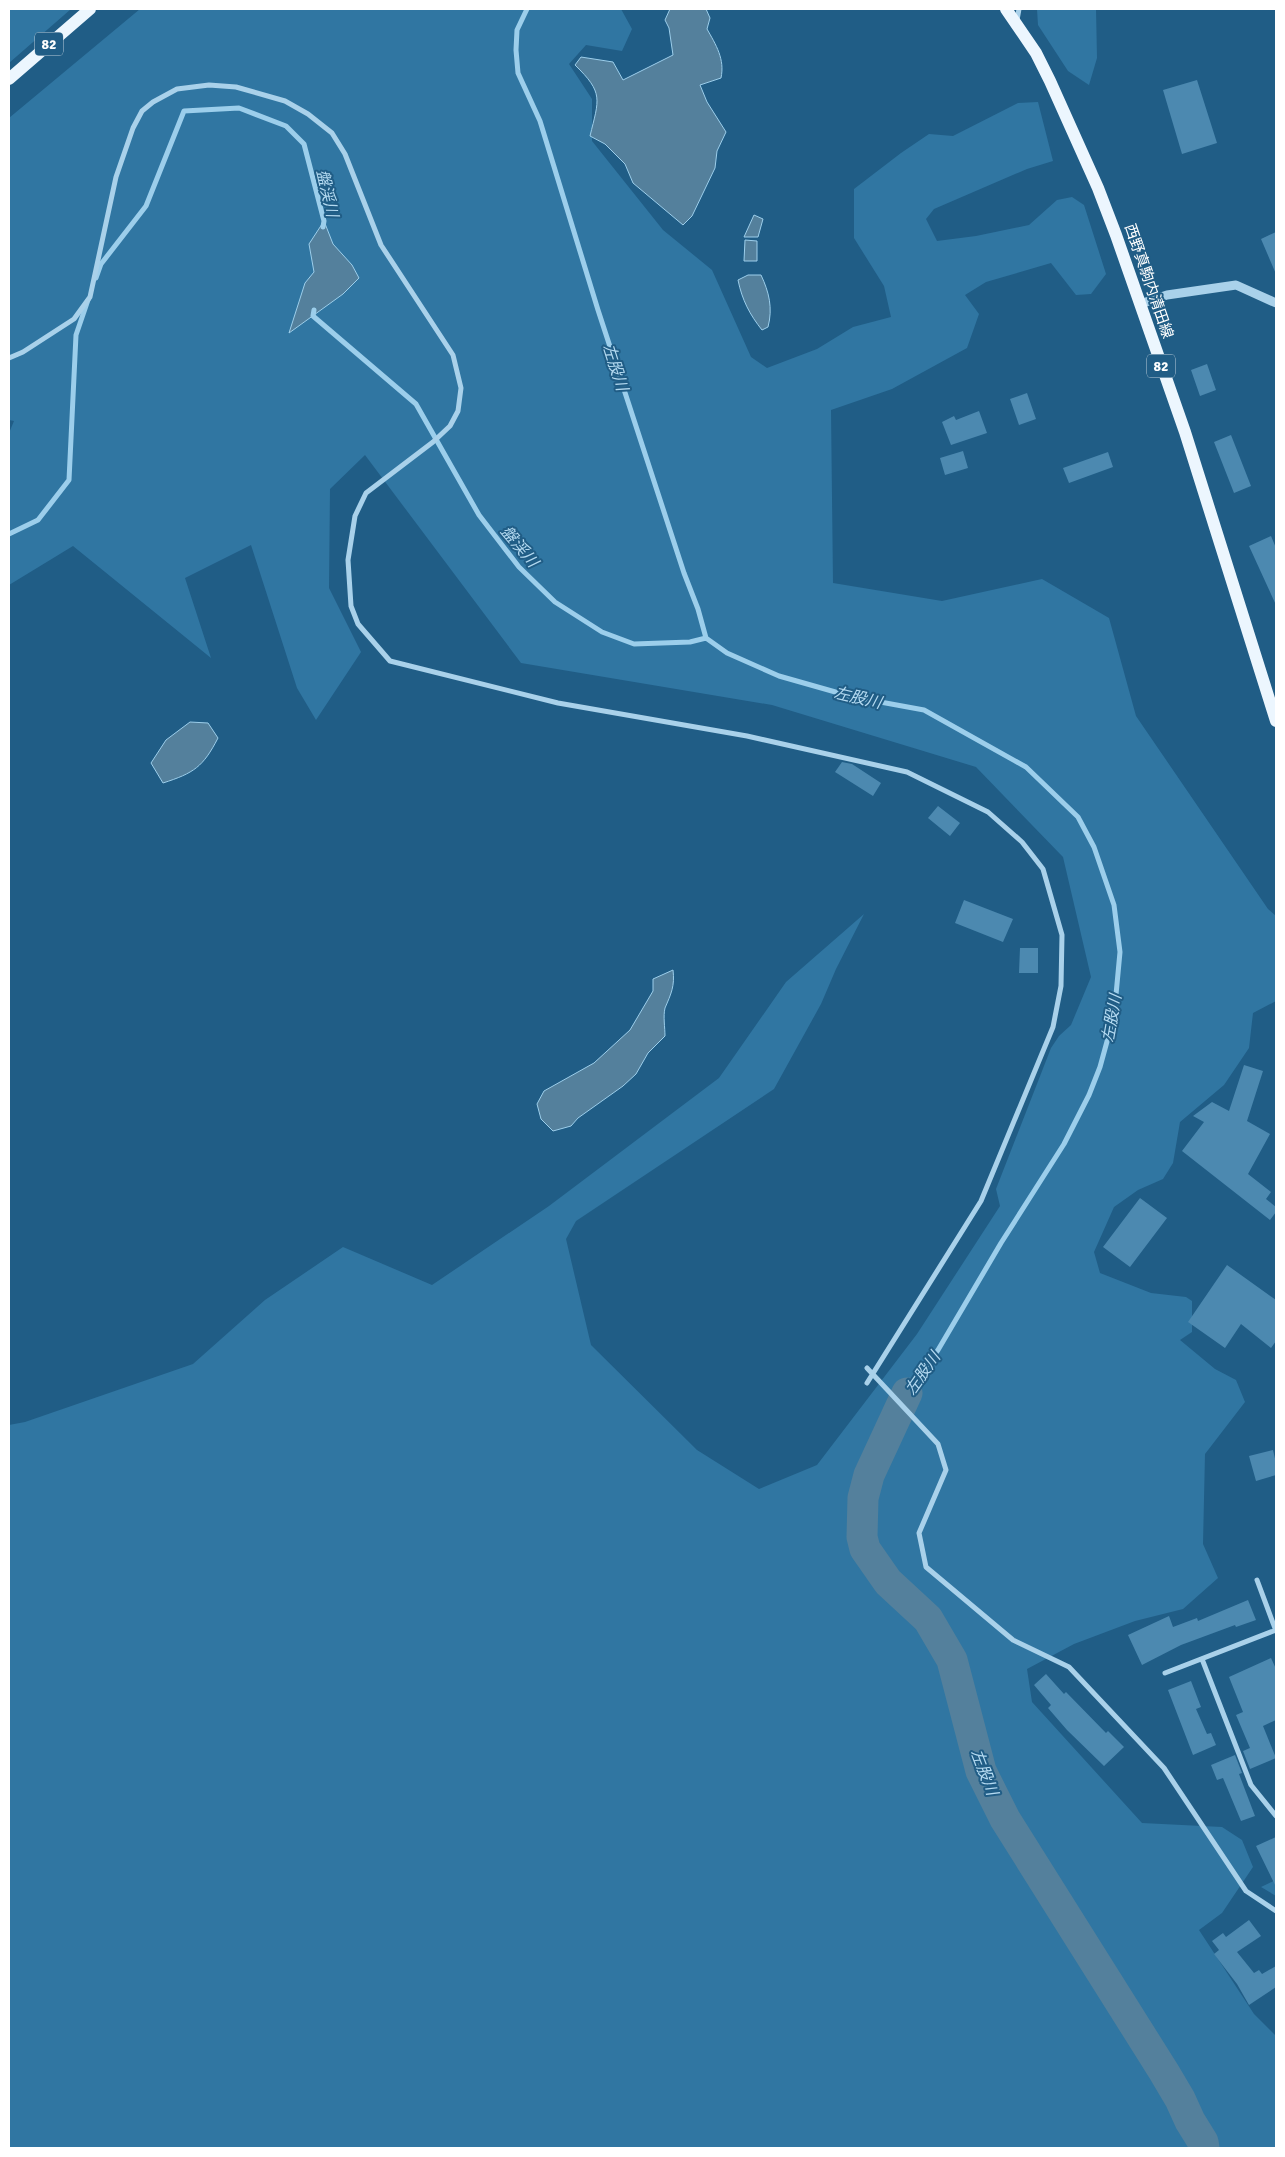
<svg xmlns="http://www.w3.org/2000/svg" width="1285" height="2157" font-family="Signika,'Noto Sans JP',sans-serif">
	<rect width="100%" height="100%" fill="#205d86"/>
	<path fill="#3076a2" d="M9,9H71L9,63Z
		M140,9H621L632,29L622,51L586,45L569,64L592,99V141L663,230L712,270L751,357L767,368L817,349L853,327L891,317L884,286L854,238V189L901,153L929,134L953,136L1018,103L1038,102L1053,161L1027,169L934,209L926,219L937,241L976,236L1029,225L1057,200L1072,197L1084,205L1106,274L1091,294L1076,295L1051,263L986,282L965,295L979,314L967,348L892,389L831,410L833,583L942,601L1042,579L1109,618L1136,716L1268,909L1276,916V1001L1253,1013L1249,1048L1224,1085L1180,1122L1173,1163L1163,1179L1138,1190L1114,1207L1094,1252L1100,1273L1151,1293L1186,1297L1192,1301V1332L1180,1340L1215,1369L1236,1380L1245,1402L1205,1454L1203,1544L1218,1578L1183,1609L1135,1621L1074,1644L1027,1669L1032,1702L1142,1823L1222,1827L1242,1840L1253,1867L1222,1913L1199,1930L1254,2014L1276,2036V2148H9V1425L25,1422L193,1364L265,1300L343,1247L432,1285L549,1206L719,1078L786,982L864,914L836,969L821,1004L774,1089L576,1221L566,1239L591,1345L697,1450L759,1489L817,1465L917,1334L1000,1206L996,1189L1051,1048L1059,1036L1071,1025L1091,977L1063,857L976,767L772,705L521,663L365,455L330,489L329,588L361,652L316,720L297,688L251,545L185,578L211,658L73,546L9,585V433L14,421L9,420V118Z
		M1037,9H1096L1097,58L1089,85L1068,71L1038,25Z
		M1276,1880V1896L1261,1887Z"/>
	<path fill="#54809c" stroke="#9cceeb" d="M670,9H706L710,18L707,29C716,45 725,59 721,78L700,85L707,102L726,132L717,151L715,168L692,216L683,225L633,183L625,164L605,144L590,136C599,99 604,93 575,65L581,57L613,62L623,80L673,55L669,28L665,20Z
		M754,215L763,219L758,237H744Z
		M324,221L333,244L352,265L359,278L343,294L289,333L305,283L314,272L309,244Z
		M745,240L757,241V261H744Z
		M748,275H761C769,292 773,308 768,327L762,330C750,315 742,300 738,280Z
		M190,722L208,723L218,738C203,767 194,773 163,783L151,763L166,740Z
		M673,970C675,986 671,994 665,1008C663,1016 665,1028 665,1036L648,1053L636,1074L623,1086L578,1118L571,1126L553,1131L541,1119L537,1104L544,1091L594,1063L630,1030L653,991V979Z"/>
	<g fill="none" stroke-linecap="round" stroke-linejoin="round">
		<path stroke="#9cceeb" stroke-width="5" d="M527,9L517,30L516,50L518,73L540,121L598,310L684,573L698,609L706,638L727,653L779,676L853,697L924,710L1026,767L1078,817L1094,847L1114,905L1120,952L1114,1016L1100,1067L1089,1095L1064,1144L1001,1243L938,1350L907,1393
			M96,278L101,264L146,206L184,111L239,108L286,126L304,144L324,221L323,227
			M314,310L313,316L416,404L479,515L519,567L555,602L602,632L634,644L690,642L706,638
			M9,534L38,520L69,480L76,335L88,300"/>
		<path stroke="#54809c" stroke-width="31" d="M907,1393L869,1475L863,1498L862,1537L865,1549L888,1582L928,1619L952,1660L981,1771L1005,1819L1164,2072L1180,2099L1190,2121L1203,2142L1204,2148"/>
	</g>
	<path fill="#4c89b0" d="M1197,80L1217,143L1182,154L1163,90Z
		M1276,232V274L1261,239Z
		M1207,364L1216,390L1200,396L1191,370Z
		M1027,393L1036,419L1019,425L1010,399Z
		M979,411L987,433L951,445L942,422L954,416L956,420Z
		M1231,435L1251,486L1234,493L1214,442Z
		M963,451L968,468L945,475L940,458Z
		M1108,452L1113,467L1069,483L1063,468Z
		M1271,536L1276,548V605L1249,546Z
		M842,762L852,764L881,783L873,796L835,772Z
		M938,806L960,823L950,836L928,818Z
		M964,900L1013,919L1003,942L955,923Z
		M1020,948H1038V973H1019Z
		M1244,1065L1263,1071L1247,1121L1270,1134L1248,1174L1271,1192L1266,1199L1276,1207V1212L1270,1220L1182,1151L1204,1122L1193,1116L1212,1102L1229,1111Z
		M1140,1198L1167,1218L1130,1267L1103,1247Z
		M1227,1265L1276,1300V1341L1271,1348L1241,1324L1225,1348L1188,1322Z
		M1273,1450L1276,1463V1475L1256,1481L1249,1456Z
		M1248,1600L1256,1620L1236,1627L1235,1625L1181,1645L1142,1665L1128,1635L1169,1616L1173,1627L1197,1618L1198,1621Z
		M1271,1658L1276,1669V1720L1263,1726L1276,1758L1250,1769L1243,1751L1250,1748L1236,1715L1243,1712L1229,1677Z
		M1046,1674L1064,1694L1066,1692L1106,1733L1108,1731L1124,1747L1104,1766L1067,1730L1048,1708L1051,1705L1034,1685Z
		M1191,1681L1201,1707L1196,1709L1207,1734L1211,1733L1216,1745L1193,1755L1168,1690Z
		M1235,1755L1242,1773L1239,1774L1255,1816L1241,1821L1223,1778L1217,1780L1211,1765Z
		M1276,1837V1887L1256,1846Z
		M1249,1920L1261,1936L1237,1952L1254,1973L1259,1970L1262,1974L1276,1966V1987L1249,2005L1237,1984L1214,1954L1219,1950L1212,1941L1223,1933L1226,1937Z"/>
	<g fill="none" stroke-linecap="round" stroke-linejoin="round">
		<path stroke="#a9d1ea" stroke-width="5" d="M1017,20L1019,9
			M9,358L23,352L74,319L90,297L116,177L133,128L142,111L153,102L177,89L209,85L236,87L285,101L308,114L332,133L345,154L381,245L453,355L461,388L458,411L450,426L433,442L366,493L355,516L348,560L351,606L358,624L390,661L558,703L747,736L907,772L988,812L1022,842L1043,869L1062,935L1061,986L1053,1027L981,1201L867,1383
			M867,1368L938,1444L946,1470L919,1533L926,1567L1013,1640L1069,1667L1164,1768L1246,1891L1276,1911
			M1257,1580L1276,1631
			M1202,1659L1251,1785L1276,1816
			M1165,1673L1276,1630"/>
		<path stroke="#a9d1ea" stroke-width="9" d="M1140,304L1167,295L1236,285L1276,303"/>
		<path stroke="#ecf6fe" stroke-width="12" d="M1006,9L1036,53L1050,81L1098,188L1116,235L1185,432L1276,721
			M9,79L90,9"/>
	</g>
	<g text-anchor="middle" stroke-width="4" stroke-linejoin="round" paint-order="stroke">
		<g fill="#205d86" stroke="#bccedb" stroke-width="1">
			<rect x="35" y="32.5" width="28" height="23" rx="4"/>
			<rect x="1147" y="354.5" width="28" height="23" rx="4"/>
		</g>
		<g font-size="14" font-weight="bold" fill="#fff">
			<text x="49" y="49">82</text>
			<text x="1161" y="371">82</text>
		</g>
		<g font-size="15" fill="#fff" stroke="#205d86">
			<text transform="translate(1149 281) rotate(71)" y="5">西野真駒内清田線</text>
		</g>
		<g font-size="16" font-style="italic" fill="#b4daf1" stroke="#205d86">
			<text transform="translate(328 193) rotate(77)" y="6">盤渓川</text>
			<text transform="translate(616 367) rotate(72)" y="6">左股川</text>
			<text transform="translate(520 546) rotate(50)" y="6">盤渓川</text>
			<text transform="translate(858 697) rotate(13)" y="6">左股川</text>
			<text transform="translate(1111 1018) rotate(-80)" y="6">左股川</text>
			<text transform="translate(922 1373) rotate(-55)" y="6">左股川</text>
			<text transform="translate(985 1772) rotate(69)" y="6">左股川</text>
		</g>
	</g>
	<rect width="1285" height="2157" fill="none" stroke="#ffffff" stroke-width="20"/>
</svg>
